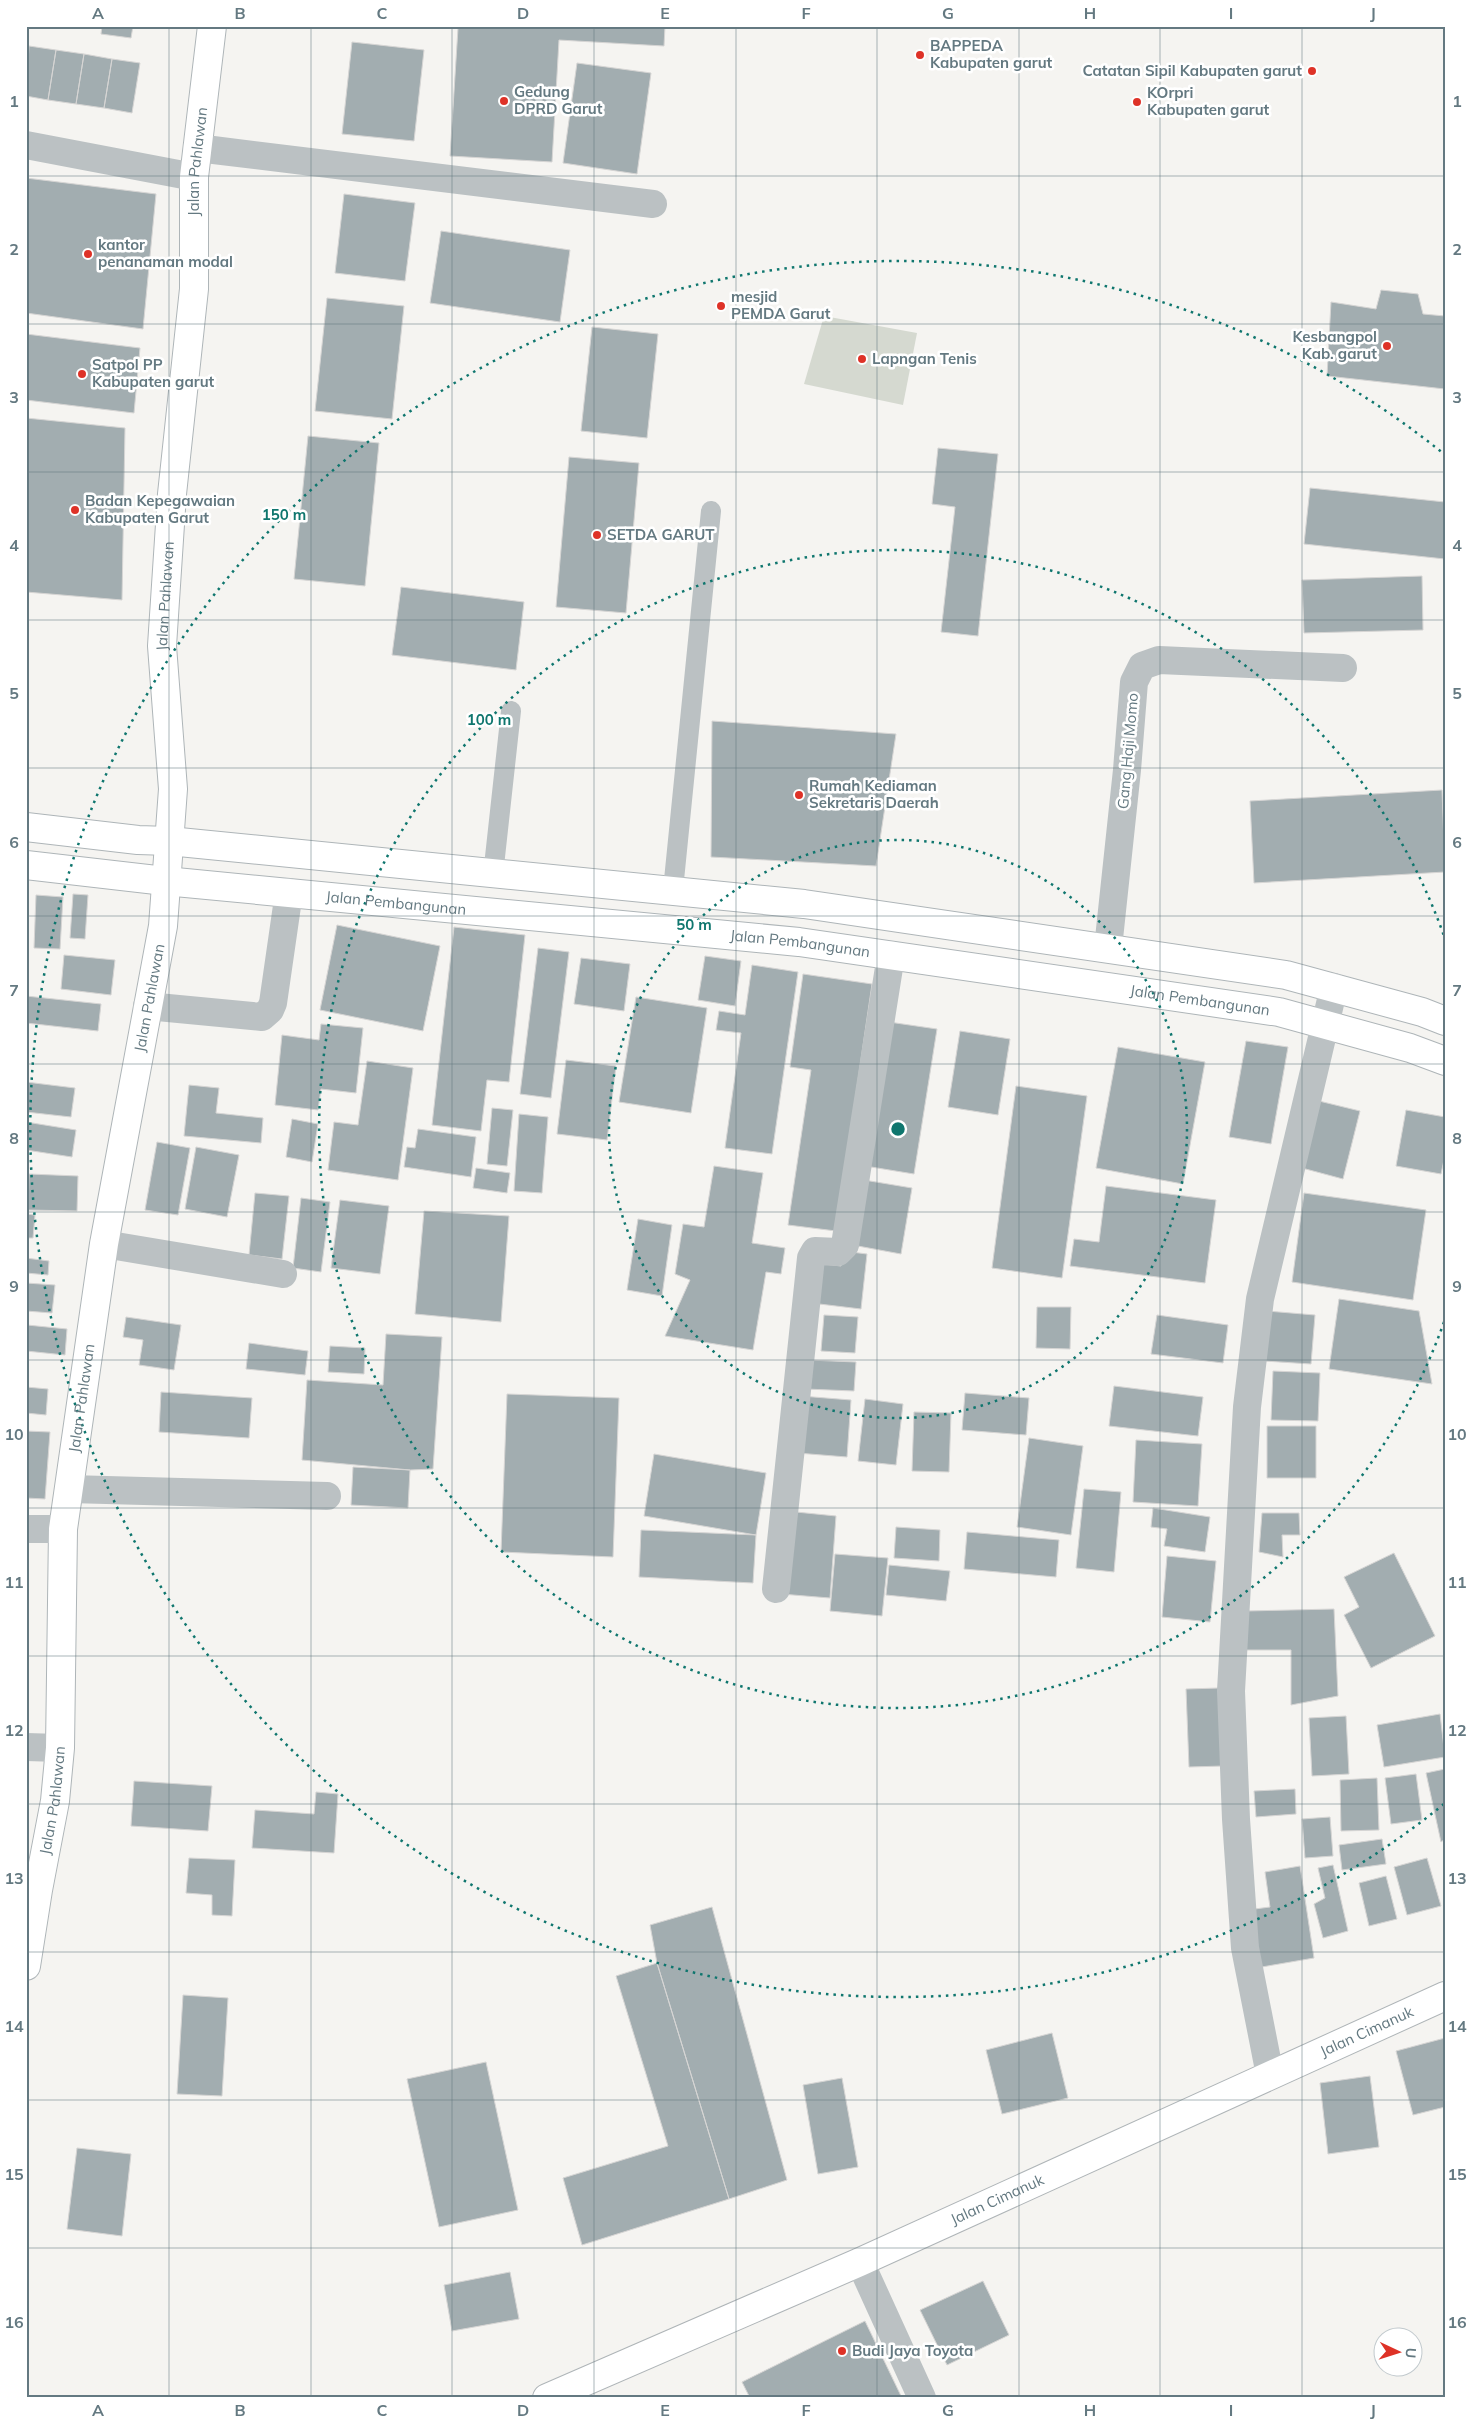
<svg xmlns="http://www.w3.org/2000/svg" width="1471" height="2424" font-family="Mulish,sans-serif">
	<rect width="100%" height="100%" fill="#f5f4f1"/>
	<path fill="#d5d9d0" d="M824,316L917,333L903,405L804,384Z"/>
	<path fill="#a2adb0" stroke="#d6d5d4" d="M102,26H133L131,38L101,34Z
		M423,26H665L664,46L559,40L552,162L450,156L458,28Z
		M352,42L424,50L414,141L342,134Z
		M29,46L56,50L48,100L26,96Z
		M56,50L84,54L76,104L48,100Z
		M84,54L112,59L104,108L76,104Z
		M112,59L140,63L132,113L104,108Z
		M577,63L651,73L637,174L563,163Z
		M26,178L156,194L143,329L26,313Z
		M344,194L415,203L405,281L335,273Z
		M441,231L570,250L560,322L430,303Z
		M1381,290L1418,294L1423,314L1445,316V389L1327,376L1331,302L1376,309Z
		M327,298L404,306L392,419L315,411Z
		M592,327L658,334L647,438L581,431Z
		M26,334L140,348L134,413L26,400Z
		M26,418L125,428L122,600L26,592Z
		M308,436L379,443L365,586L294,579Z
		M938,448L998,454L978,636L941,632L955,507L932,504Z
		M569,457L639,463L626,613L556,607Z
		M1310,488L1445,502V559L1304,544Z
		M1422,576L1423,630L1304,633L1302,580Z
		M401,587L524,602L516,670L392,655Z
		M712,721L896,734L876,866L711,857Z
		M1442,790L1445,872L1254,883L1250,801Z
		M73,894L88,895L85,939L70,938Z
		M36,895L63,897L60,949L34,948Z
		M337,925L440,946L423,1031L320,1010Z
		M454,927L525,935L509,1082L487,1080L481,1131L432,1125Z
		M538,948L569,952L551,1098L520,1094Z
		M64,955L115,960L111,995L61,989Z
		M705,956L741,961L735,1006L698,1000Z
		M581,958L630,964L624,1011L574,1004Z
		M752,965L798,972L772,1154L725,1148L741,1033L716,1030L719,1011L745,1015Z
		M803,974L872,984L836,1231L788,1225L811,1070L790,1067Z
		M26,996L101,1004L98,1031L26,1023Z
		M636,997L707,1008L691,1113L619,1102Z
		M882,1021L937,1029L914,1174L859,1165Z
		M321,1024L363,1028L356,1093L321,1089L318,1110L275,1105L282,1035L319,1040Z
		M960,1031L1010,1039L998,1115L948,1107Z
		M1246,1041L1288,1047L1271,1144L1229,1137Z
		M1118,1047L1205,1062L1183,1184L1096,1168Z
		M566,1060L616,1066L607,1140L557,1134Z
		M367,1061L413,1068L398,1180L328,1170L334,1122L358,1125Z
		M26,1082L75,1088L71,1117L26,1112Z
		M189,1085L219,1088L216,1113L263,1118L261,1143L184,1136Z
		M1016,1086L1087,1096L1062,1278L992,1268Z
		M1319,1101L1360,1111L1343,1179L1302,1168Z
		M492,1108L513,1110L507,1166L487,1164Z
		M1406,1110L1445,1117V1155L1441,1174L1396,1166Z
		M519,1114L548,1117L542,1193L514,1191Z
		M292,1119L318,1124L312,1162L286,1157Z
		M26,1122L76,1130L72,1157L26,1150Z
		M418,1129L476,1137L471,1177L404,1167L407,1147L415,1148Z
		M157,1142L190,1148L178,1215L145,1210Z
		M196,1147L239,1155L227,1217L185,1209Z
		M714,1166L763,1173L752,1243L785,1248L781,1274L766,1272L753,1350L665,1336L690,1280L675,1274L683,1224L704,1227Z
		M476,1168L510,1173L507,1193L473,1188Z
		M29,1174L78,1176L77,1211L28,1210Z
		M858,1179L912,1188L901,1254L847,1244Z
		M1106,1186L1216,1200L1205,1283L1070,1266L1074,1239L1099,1242Z
		M255,1193L289,1196L282,1259L249,1255Z
		M1304,1193L1426,1210L1413,1300L1292,1282Z
		M301,1198L330,1202L321,1272L293,1268Z
		M340,1200L389,1206L380,1274L331,1268Z
		M424,1211L509,1216L501,1322L415,1314Z
		M26,1214L35,1215L33,1238H26Z
		M638,1219L672,1225L662,1296L627,1290Z
		M843,1251L867,1254L861,1309L811,1303L815,1263L841,1266Z
		M26,1258L49,1261L48,1275L26,1273Z
		M26,1283L55,1285L52,1313L26,1311Z
		M1339,1299L1419,1311L1432,1384L1329,1369Z
		M1037,1307H1071L1070,1349L1036,1348Z
		M1267,1311L1315,1315L1311,1364L1264,1361Z
		M824,1315L858,1317L855,1353L821,1351Z
		M1157,1315L1228,1325L1223,1363L1151,1354Z
		M126,1317L181,1325L174,1370L139,1365L143,1340L123,1337Z
		M27,1325L67,1329L65,1355L26,1351Z
		M386,1334L442,1337L433,1469L410,1470L302,1460L307,1380L383,1385Z
		M249,1343L308,1351L305,1375L246,1369Z
		M330,1346L365,1348L364,1374L328,1372Z
		M808,1360L856,1362L854,1391L806,1389Z
		M1273,1371L1320,1373L1318,1421L1271,1420Z
		M1114,1386L1203,1397L1198,1436L1109,1426Z
		M26,1387L48,1389L46,1415L26,1413Z
		M161,1392L252,1398L249,1438L159,1432Z
		M965,1393L1029,1398L1026,1435L962,1430Z
		M507,1394L619,1398L613,1557L501,1552Z
		M801,1396L851,1400L847,1457L797,1453Z
		M865,1399L903,1404L896,1465L858,1461Z
		M914,1412L951,1413L949,1472L912,1471Z
		M1267,1426H1316V1478H1267Z
		M26,1431L50,1432L45,1499L26,1498Z
		M1029,1438L1083,1446L1071,1535L1017,1527Z
		M1136,1440L1202,1444L1198,1506L1133,1502Z
		M654,1454L766,1473L756,1535L644,1516Z
		M353,1467L410,1470L408,1508L351,1505Z
		M1084,1489L1121,1492L1114,1572L1076,1568Z
		M1153,1508L1210,1517L1205,1552L1164,1546L1167,1529L1151,1527Z
		M786,1511L836,1516L830,1598L781,1594Z
		M1262,1513H1299L1300,1535H1282L1283,1557L1259,1552Z
		M896,1527L940,1530L939,1561L894,1558Z
		M641,1530L756,1535L753,1583L639,1577Z
		M967,1532L1059,1540L1056,1577L964,1569Z
		M1394,1553L1435,1636L1371,1668L1344,1615L1359,1607L1344,1577Z
		M835,1554L888,1558L882,1616L830,1611Z
		M1167,1556L1216,1561L1210,1622L1162,1617Z
		M889,1565L950,1571L946,1601L886,1595Z
		M1334,1609L1338,1696L1291,1705V1650H1245L1246,1611Z
		M1219,1688L1223,1766L1189,1767L1186,1689Z
		M1440,1714L1445,1757L1384,1767L1377,1725Z
		M1346,1716L1349,1774L1312,1776L1309,1718Z
		M1445,1769V1839L1441,1842L1426,1773Z
		M1416,1774L1422,1820L1391,1824L1385,1778Z
		M1377,1778L1379,1830L1341,1831L1340,1780Z
		M134,1781L212,1786L208,1831L131,1826Z
		M1295,1789L1296,1814L1256,1817L1254,1791Z
		M316,1792L338,1794L334,1853L252,1848L255,1810L314,1814Z
		M1330,1817L1333,1856L1305,1858L1302,1819Z
		M1382,1839L1386,1864L1342,1870L1339,1845Z
		M189,1858L235,1860L232,1916L212,1915V1895L186,1893Z
		M1427,1858L1441,1906L1407,1915L1394,1867Z
		M1333,1865L1348,1931L1323,1938L1314,1904L1325,1898L1318,1868Z
		M1300,1866L1314,1958L1256,1968L1247,1910L1270,1907L1265,1872Z
		M1386,1876L1397,1919L1369,1926L1359,1883Z
		M712,1907L787,2180L729,2199L657,1963L650,1925Z
		M657,1963L729,2199L582,2245L563,2178L668,2146L616,1976Z
		M183,1995L228,1998L222,2096L177,2094Z
		M1052,2033L1068,2098L1002,2114L986,2050Z
		M1445,2038V2107L1413,2115L1396,2051Z
		M486,2062L518,2210L439,2227L407,2079Z
		M1370,2076L1379,2147L1328,2154L1320,2083Z
		M842,2078L858,2167L818,2174L803,2085Z
		M77,2148L131,2154L122,2236L67,2229Z
		M510,2272L519,2319L452,2331L444,2285Z
		M983,2281L1009,2335L947,2365L920,2310Z
		M865,2321L902,2398H750L742,2382Z"/>
	<g fill="none" stroke-linecap="round" stroke-linejoin="round">
		<g stroke="#aeb5b8" stroke-width="30">
			<g id="secondary">
				<path d="M26,827L138,840L169,841L804,904L1286,975L1422,1012L1445,1021"/>
				<path id="s1" d="M26,865L165,881L799,942L1279,1012L1410,1048L1445,1061"/>
				<path id="s2" d="M26,1966L38,1890L55,1801L60,1748L63,1529L104,1244L163,926L173,789L162,646L172,494L194,289V177L212,26"/>
			</g>
		</g>
		<g stroke="#afb5b8" stroke-width="30">
			<g id="primary">
				<path id="s3" d="M547,2398L860,2262L1445,1996"/>
			</g>
		</g>
		<path stroke="#bbc1c3" stroke-width="20" d="M493,875L511,711
			M673,890L711,511"/>
		<path stroke="#bbc1c3" stroke-width="28" d="M26,145L194,177
			M197,148L653,204
			M1108,948L1127,770L1134,682L1142,666L1159,660L1343,668
			M147,1006L262,1017L270,1010L273,1003L289,892
			M104,1244L283,1274
			M69,1489L327,1496
			M26,1529H63
			M776,1589L811,1258L815,1251L838,1252L845,1245L891,955
			M26,1747L60,1748
			M1270,2075L1245,1948L1236,1819L1231,1691L1247,1407L1260,1299L1334,987
			M860,2262L922,2398"/>
		<use href="#secondary" stroke="#fff" stroke-width="28"/>
		<use href="#primary" stroke="#fff" stroke-width="28"/>
	</g>
	<path fill="none" stroke="#647981" stroke-width="1" stroke-opacity="0.55" d="M169,26V2398M311,26V2398M452,26V2398M594,26V2398M736,26V2398M877,26V2398M1019,26V2398M1160,26V2398M1302,26V2398M26,176H1445M26,324H1445M26,472H1445M26,620H1445M26,768H1445M26,916H1445M26,1064H1445M26,1212H1445M26,1360H1445M26,1508H1445M26,1656H1445M26,1804H1445M26,1952H1445M26,2100H1445M26,2248H1445"/>
	<g fill="none" stroke="#0f766e" stroke-width="2.5" stroke-dasharray="2.5 5">
		<circle cx="898" cy="1129" r="289"/>
		<path d="M1444 1322A579 579 0 1 1 1444 936"/>
		<path d="M1444 1804A868 868 0 1 1 1444 454"/>
	</g>
	<g fill="#de3227" stroke="#fff" stroke-width="2">
		<circle cx="920" cy="55" r="5"/>
		<circle cx="1312" cy="71" r="5"/>
		<circle cx="504" cy="101" r="5"/>
		<circle cx="1137" cy="102" r="5"/>
		<circle cx="88" cy="254" r="5"/>
		<circle cx="721" cy="306" r="5"/>
		<circle cx="1387" cy="346" r="5"/>
		<circle cx="862" cy="359" r="5"/>
		<circle cx="82" cy="374" r="5"/>
		<circle cx="75" cy="510" r="5"/>
		<circle cx="597" cy="535" r="5"/>
		<circle cx="799" cy="795" r="5"/>
		<circle cx="842" cy="2351" r="5"/>
	</g>
	<g text-anchor="middle" stroke-width="5" stroke-linejoin="round" paint-order="stroke">
		<g font-size="15" font-weight="bold" fill="#647981" stroke="#fff" text-anchor="start">
			<text x="930" y="51">BAPPEDA<tspan x="930" dy="17">Kabupaten garut</tspan></text>
			<text x="1302" y="76" text-anchor="end">Catatan Sipil Kabupaten garut</text>
			<text x="514" y="97">Gedung<tspan x="514" dy="17">DPRD Garut</tspan></text>
			<text x="1147" y="98">KOrpri<tspan x="1147" dy="17">Kabupaten garut</tspan></text>
			<text x="98" y="250">kantor<tspan x="98" dy="17">penanaman modal</tspan></text>
			<text x="731" y="302">mesjid<tspan x="731" dy="17">PEMDA Garut</tspan></text>
			<text x="1377" y="342" text-anchor="end">Kesbangpol<tspan x="1377" dy="17">Kab. garut</tspan></text>
			<text x="872" y="364">Lapngan Tenis</text>
			<text x="92" y="370">Satpol PP<tspan x="92" dy="17">Kabupaten garut</tspan></text>
			<text x="85" y="506">Badan Kepegawaian<tspan x="85" dy="17">Kabupaten Garut</tspan></text>
			<text x="607" y="540">SETDA GARUT</text>
			<text x="809" y="791">Rumah Kediaman<tspan x="809" dy="17">Sekretaris Daerah</tspan></text>
			<text x="852" y="2356">Budi Jaya Toyota</text>
		</g>
		<g font-size="15" fill="#647981" stroke="#fff">
			<text dy="5" stroke="none"><textPath href="#s2" startOffset="1818">Jalan Pahlawan</textPath></text>
			<text dy="5" stroke="none"><textPath href="#s2" startOffset="1382">Jalan Pahlawan</textPath></text>
			<text transform="translate(1128 751) rotate(-85)" y="5">Gang Haji Momo</text>
			<text dy="5" stroke="none"><textPath href="#s1" startOffset="372">Jalan Pembangunan</textPath></text>
			<text dy="5" stroke="none"><textPath href="#s1" startOffset="778">Jalan Pembangunan</textPath></text>
			<text dy="5" stroke="none"><textPath href="#s2" startOffset="978">Jalan Pahlawan</textPath></text>
			<text dy="5" stroke="none"><textPath href="#s1" startOffset="1182">Jalan Pembangunan</textPath></text>
			<text dy="5" stroke="none"><textPath href="#s2" startOffset="572">Jalan Pahlawan</textPath></text>
			<text dy="5" stroke="none"><textPath href="#s2" startOffset="168">Jalan Pahlawan</textPath></text>
			<text dy="5" stroke="none"><textPath href="#s3" startOffset="898">Jalan Cimanuk</textPath></text>
			<text dy="5" stroke="none"><textPath href="#s3" startOffset="492">Jalan Cimanuk</textPath></text>
		</g>
	</g>
	<circle cx="898" cy="1129" r="8" fill="#0f766e" stroke="#fff" stroke-width="2.5"/>
	<g font-size="15" text-anchor="middle" font-weight="bold" fill="#0f766e" stroke="#fff" stroke-width="5" stroke-linejoin="round" paint-order="stroke">
		<text x="284" y="520">150 m</text>
		<text x="489" y="725">100 m</text>
		<text x="694" y="930">50 m</text>
	</g>
	<rect width="1471" height="2424" fill="none" stroke="#ffffff" stroke-width="55"/>
	<g transform="translate(1398 2352) rotate(94)"><circle r="24" fill="#ffffff" stroke="#c1c9cd"/>
	<path d="M0-4L9 19L0 12L-9 19Z" fill="#de3227"/>
	<text y="-8" font-size="14" font-weight="bold" text-anchor="middle" fill="#647981">U</text>
	</g>
	<rect x="28" y="28" width="1416" height="2368" fill="none" stroke="#647981" stroke-width="2"/>
	<g font-size="16" text-anchor="middle" font-weight="bold" fill="#647981">
		<text x="98" y="19">A</text>
		<text x="240" y="19">B</text>
		<text x="382" y="19">C</text>
		<text x="523" y="19">D</text>
		<text x="665" y="19">E</text>
		<text x="806" y="19">F</text>
		<text x="948" y="19">G</text>
		<text x="1090" y="19">H</text>
		<text x="1231" y="19">I</text>
		<text x="1373" y="19">J</text>
		<text x="14" y="107">1</text>
		<text x="1457" y="107">1</text>
		<text x="14" y="255">2</text>
		<text x="1457" y="255">2</text>
		<text x="14" y="403">3</text>
		<text x="1457" y="403">3</text>
		<text x="14" y="551">4</text>
		<text x="1457" y="551">4</text>
		<text x="14" y="699">5</text>
		<text x="1457" y="699">5</text>
		<text x="14" y="848">6</text>
		<text x="1457" y="848">6</text>
		<text x="14" y="996">7</text>
		<text x="1457" y="996">7</text>
		<text x="14" y="1144">8</text>
		<text x="1457" y="1144">8</text>
		<text x="14" y="1292">9</text>
		<text x="1457" y="1292">9</text>
		<text x="14" y="1440">10</text>
		<text x="1457" y="1440">10</text>
		<text x="14" y="1588">11</text>
		<text x="1457" y="1588">11</text>
		<text x="14" y="1736">12</text>
		<text x="1457" y="1736">12</text>
		<text x="14" y="1884">13</text>
		<text x="1457" y="1884">13</text>
		<text x="14" y="2032">14</text>
		<text x="1457" y="2032">14</text>
		<text x="14" y="2180">15</text>
		<text x="1457" y="2180">15</text>
		<text x="14" y="2328">16</text>
		<text x="1457" y="2328">16</text>
		<text x="98" y="2416">A</text>
		<text x="240" y="2416">B</text>
		<text x="382" y="2416">C</text>
		<text x="523" y="2416">D</text>
		<text x="665" y="2416">E</text>
		<text x="806" y="2416">F</text>
		<text x="948" y="2416">G</text>
		<text x="1090" y="2416">H</text>
		<text x="1231" y="2416">I</text>
		<text x="1373" y="2416">J</text>
	</g>
</svg>
